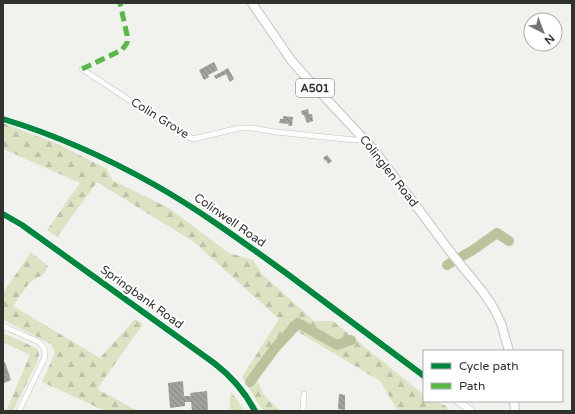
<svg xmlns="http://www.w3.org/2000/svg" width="575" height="414" font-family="'Varela Round',sans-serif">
	<defs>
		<pattern id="forest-firs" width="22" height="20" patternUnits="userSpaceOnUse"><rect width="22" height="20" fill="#dbe3c3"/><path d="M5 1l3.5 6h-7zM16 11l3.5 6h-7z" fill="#bcc3a8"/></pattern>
		<pattern id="building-back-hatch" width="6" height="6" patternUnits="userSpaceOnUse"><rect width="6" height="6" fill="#a1a29d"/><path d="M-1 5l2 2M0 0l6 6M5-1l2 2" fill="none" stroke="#848580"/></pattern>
	</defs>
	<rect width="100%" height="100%" fill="#f1f2ed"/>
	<path fill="url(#forest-firs)" d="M3,123L60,145L107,169L112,180L169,208L229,253L253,260L262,274L314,321H333L424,395V401H434L446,406L448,411H398L380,381L295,330L257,380L264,395L280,411H263L242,377L279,319L194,242L97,182L57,237L47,230L80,183L3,149Z
		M31,252L48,266L44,274L29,283L13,306L100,358L135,319L143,324L97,389L138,411H105L42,382L55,353L51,344L3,320V293Z
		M3,333L36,348L39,353L38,360L13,411H6L30,355L3,342Z
		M231,392L238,401L244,411H229Z"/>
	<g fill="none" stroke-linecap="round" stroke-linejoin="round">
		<path stroke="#bac39c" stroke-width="10" d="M447,265L473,250L497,233L509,241
			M250,382L275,348L298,323L337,345L351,340"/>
	</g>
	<path fill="url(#building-back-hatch)" d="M214,62L218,70L208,75L209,77L204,80L199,70Z
		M228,68L234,79L230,82L226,74L216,79L214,76Z
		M308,109L309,114H312L313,121L307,123L304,115H302L301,111Z
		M283,116L293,117L292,126H288L289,124L279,123L280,119H283Z
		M327,155L332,161L328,164L326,160L325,161L323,158Z
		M5,362L11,380L4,383L3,363Z
		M183,381L184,396H191L190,393L207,391L208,411H192L191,402H185V406L170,408L168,383Z
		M339,394L345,395V410L338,409Z"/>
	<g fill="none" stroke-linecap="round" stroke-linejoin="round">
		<g stroke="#c3c4c0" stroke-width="6">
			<path id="minor" d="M82,69L175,130L193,139L239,128H252L276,132L355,140L360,139L363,137
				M3,214L22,225L214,363C231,376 245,392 255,411
				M3,326L39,342C45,348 46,352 44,359L19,411
				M303,411L304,394"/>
		</g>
		<g stroke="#c3c4c0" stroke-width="8">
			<path id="tertiary" d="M3,119C56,135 107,158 155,185C201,211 243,242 286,273C332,307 378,342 424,376
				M458,401L471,411"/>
		</g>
		<g stroke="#c3c4c0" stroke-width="10">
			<path id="primary" d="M252,3L291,60L305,76L375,151L452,254L483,292L493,307L501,323L509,351
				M514,401L515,411"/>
		</g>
		<use href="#minor" stroke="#fdfdfc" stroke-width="5"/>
		<use href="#tertiary" stroke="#fdfdfc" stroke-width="7"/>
		<use href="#primary" stroke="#fdfdfc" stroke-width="8"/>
		<path stroke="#58b947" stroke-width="5" stroke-dasharray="10 5" stroke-linecap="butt" d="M82,69L122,50L127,43V35L120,3"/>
		<g stroke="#fff" stroke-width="8">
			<path id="cycleway" d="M3,119C56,135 107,158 155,185C201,211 243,242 286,273C332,307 378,342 424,376
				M3,214L22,225L214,363C231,376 245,392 255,411"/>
		</g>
		<use href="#cycleway" stroke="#00873e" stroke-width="6"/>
	</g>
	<g text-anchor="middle" stroke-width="4" stroke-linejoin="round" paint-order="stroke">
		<rect fill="#fff" stroke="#6e706c" stroke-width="1" x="296" y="79" width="38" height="18" rx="3"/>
		<g font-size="11" font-weight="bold" fill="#30322d">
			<text x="315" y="92">A501</text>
		</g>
		<g font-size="12" fill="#30322d" stroke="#fff">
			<text transform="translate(160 118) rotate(32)" y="4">Colin Grove</text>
			<text transform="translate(389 171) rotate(52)" y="4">Colinglen Road</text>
			<text transform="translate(230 220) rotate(35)" y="4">Colinwell Road</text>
			<text transform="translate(142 297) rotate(36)" y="4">Springbank Road</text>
		</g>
	</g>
	<rect width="575" height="414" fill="none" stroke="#30322d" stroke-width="8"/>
	<rect x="423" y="350" width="140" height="52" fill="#ffffff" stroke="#acadab"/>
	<rect x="431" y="363" width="20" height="6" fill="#00873e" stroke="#acadab"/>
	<text x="459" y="370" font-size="12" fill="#30322d">Cycle path</text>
	<rect x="431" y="383" width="20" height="6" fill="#58b947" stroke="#acadab"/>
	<text x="459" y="390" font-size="12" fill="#30322d">Path</text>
	<g transform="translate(543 32) rotate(138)"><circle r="19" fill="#ffffff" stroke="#acadab"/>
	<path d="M0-3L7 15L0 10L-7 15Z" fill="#747570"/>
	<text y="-6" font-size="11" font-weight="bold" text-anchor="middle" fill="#30322d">N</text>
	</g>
</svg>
